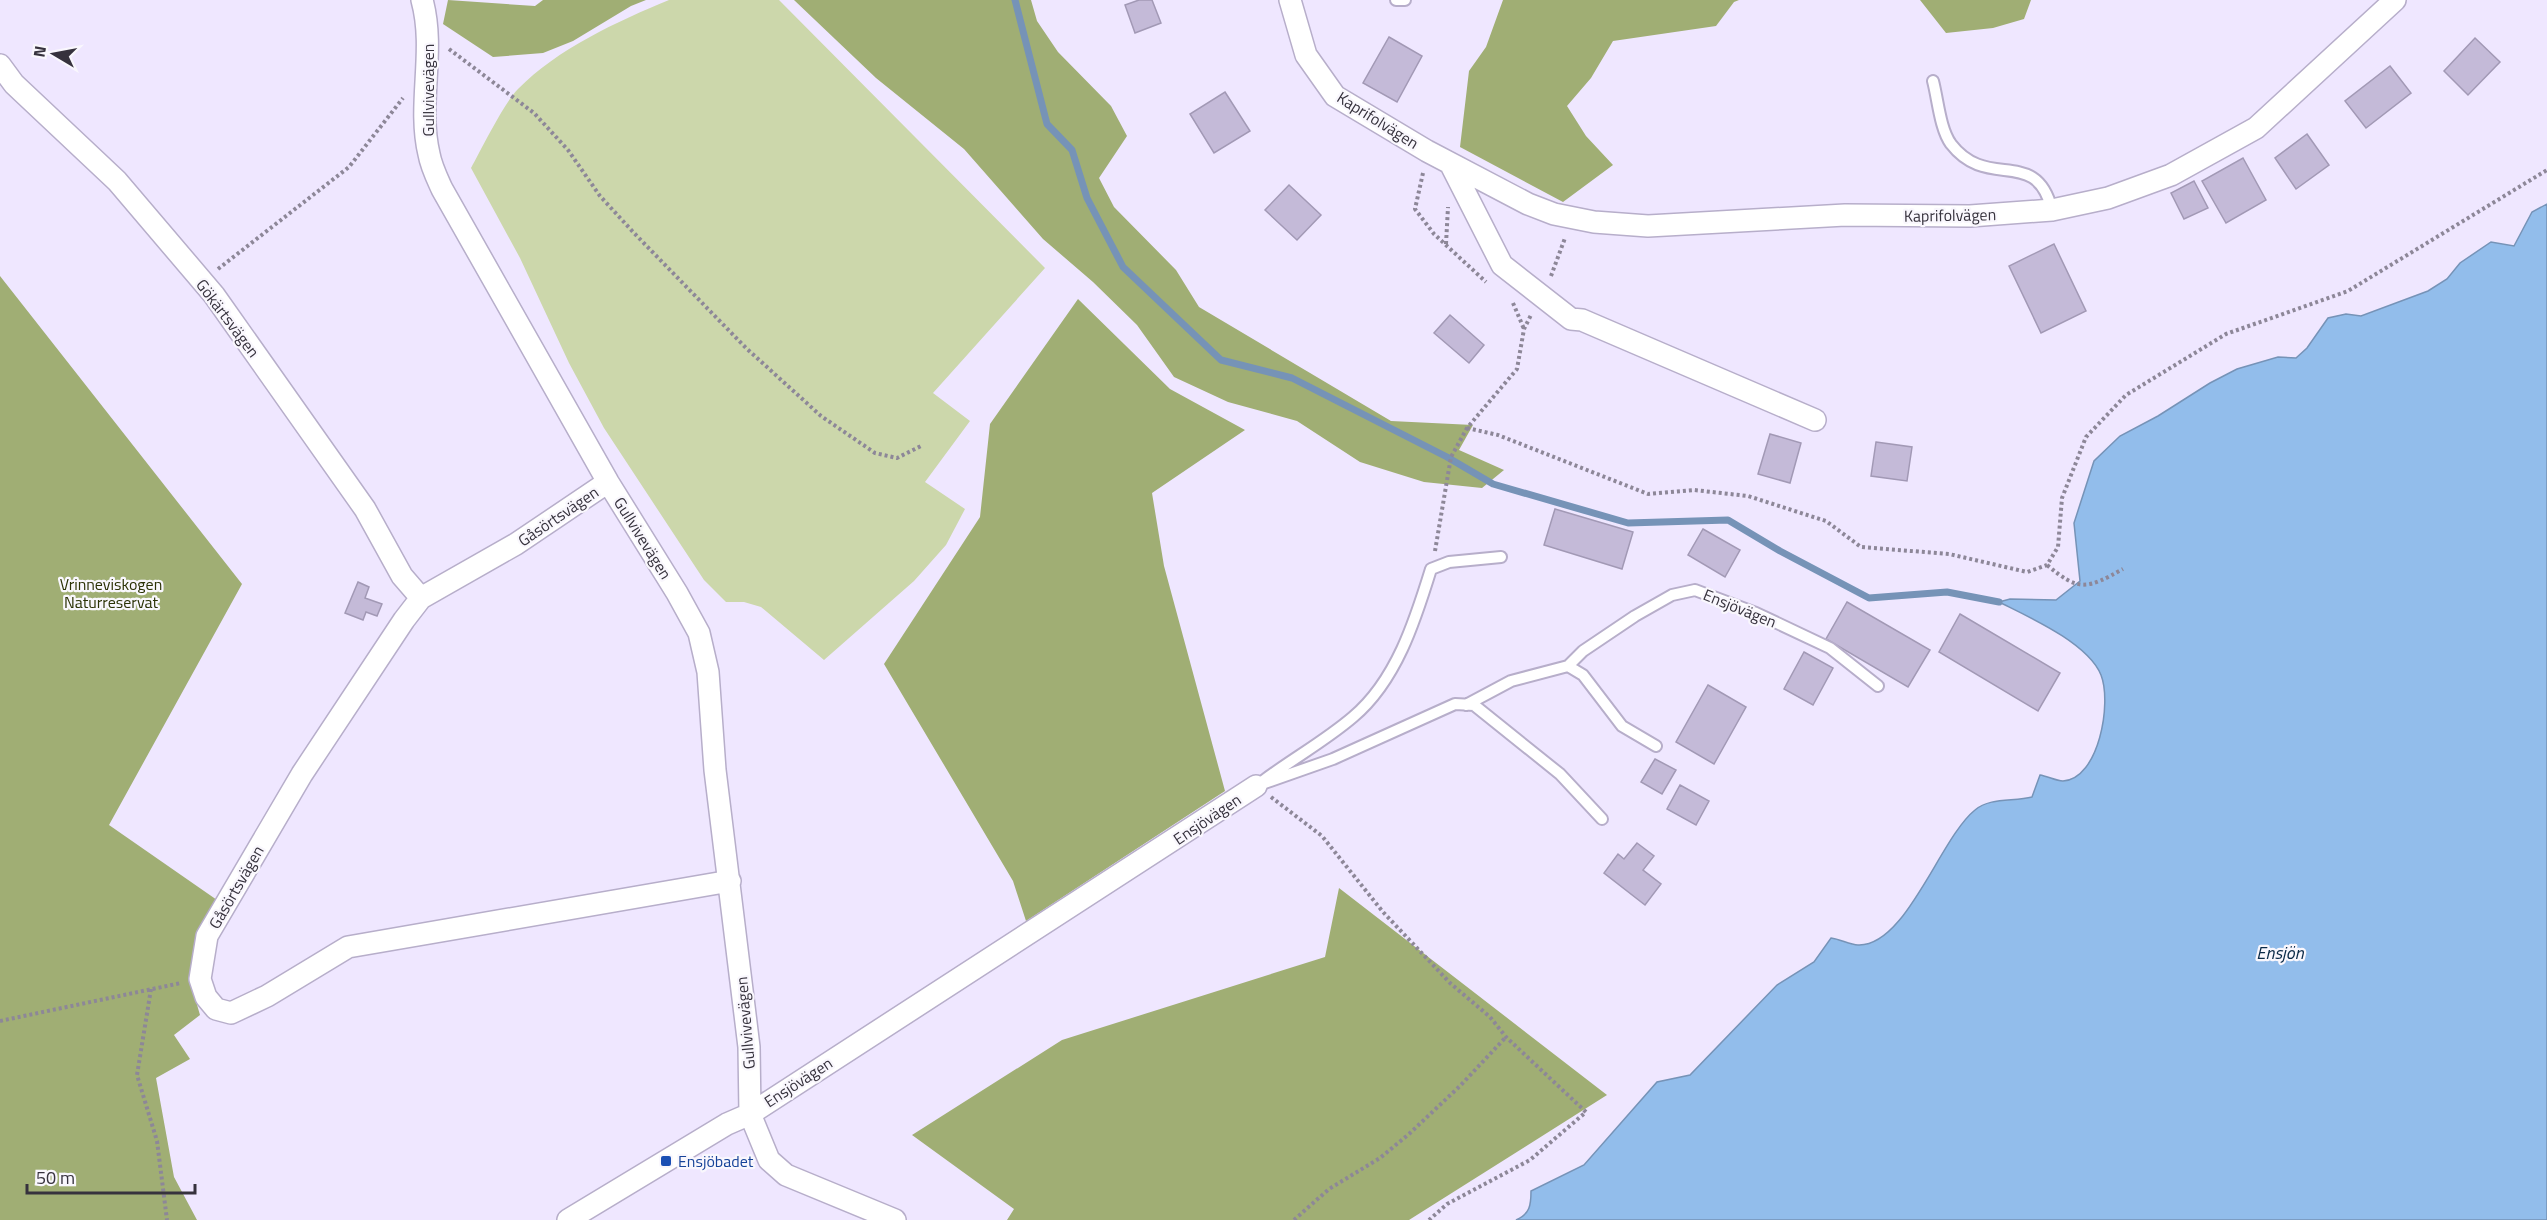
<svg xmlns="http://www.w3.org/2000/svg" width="2547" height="1220" font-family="'Titillium Web',sans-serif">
	<rect width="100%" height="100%" fill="#efe7ff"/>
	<path fill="#ccd7ab" d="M669,0H779L1045,268L933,393L970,421L925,482L965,509L946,545L914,581L824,660L761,607L744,602H726L704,580L604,428L569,363L520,258L471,168C482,148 504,103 518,89C557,49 618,21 669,0Z"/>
	<path fill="#a0ae74" d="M448,0L535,6L543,0H646L631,6L573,41L543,53L493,57L443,24Z
		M794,0H1031L1037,21L1058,52L1111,106L1127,136L1099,178L1114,207L1176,270L1199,307L1391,421L1473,425L1459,450L1504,470L1482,488L1424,482L1360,462L1297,421L1228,402L1174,377L1137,325L1093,282L1043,239L964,149L876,78Z
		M1503,0H1739L1734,2L1716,26L1613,41L1591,78L1567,106L1586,136L1613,165L1563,202L1460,147L1469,71L1486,47Z
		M1920,0H2031L2024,19L1993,28L1946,33Z
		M0,276L242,584L109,825L217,900L189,977L200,1015L174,1035L190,1059L156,1078L174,1177L197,1220H0Z
		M1078,299L1170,389L1245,430L1152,493L1164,566L1225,791L1026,921L1013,881L884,664L980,517L990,424Z
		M1339,888L1607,1095L1409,1220H1007L1014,1209L912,1135L1062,1040L1325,957Z"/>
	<path fill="#92bdeb" stroke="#7693b7" stroke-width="1.5" d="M2547,204V1220H1516C1530,1214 1531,1205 1531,1191L1584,1165L1657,1082L1690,1075L1777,985L1814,962L1831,938C1840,939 1850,945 1858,945C1906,947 1940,838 1975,810C1990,797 2014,802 2032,797L2040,775C2047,776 2056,781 2063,781C2099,779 2112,703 2101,675C2088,643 2029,617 1999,602L2010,599L2056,600L2080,581L2074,523L2094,461L2120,436L2158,416L2210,383L2237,369L2278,357L2296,358L2307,348L2328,318L2346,314L2361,316L2428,291L2447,279L2460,263L2491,242L2514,246L2532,212Z"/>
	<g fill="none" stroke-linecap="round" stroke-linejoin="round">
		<path stroke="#7693b7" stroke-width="7" d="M1015,0L1047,124L1072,150L1087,198L1123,267L1221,360L1292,378L1447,457L1493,484L1628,523L1728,520L1780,551L1869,598L1947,592L1999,602"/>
	</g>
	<path fill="#c4bad8" stroke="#a299b5" stroke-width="1.5" d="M1139,0H1152L1161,23L1135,33L1125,5Z
		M1389,37L1422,56L1397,102L1363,83Z
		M2475,38L2500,62L2468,95L2444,71Z
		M2390,66L2411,93L2366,128L2345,101Z
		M1225,92L1250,131L1214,153L1190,114Z
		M2307,134L2329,165L2296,189L2275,158Z
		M2243,158L2266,200L2226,223L2202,181Z
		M2194,181L2208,208L2184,219L2171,193Z
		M1289,185L1321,215L1297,240L1265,210Z
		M2054,244L2086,311L2041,333L2009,266Z
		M1450,315L1484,345L1469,363L1434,333Z
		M1770,434L1801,443L1790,483L1758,474Z
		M1876,442L1912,447L1907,481L1871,476Z
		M1555,509L1633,532L1622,569L1544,545Z
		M1703,529L1740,550L1725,577L1688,555Z
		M358,582L369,587L365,598L382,604L377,616L366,612L363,620L345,613Z
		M1847,602L1930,650L1908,687L1826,639Z
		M1960,614L2060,673L2038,711L1939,652Z
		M1804,652L1833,668L1813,705L1784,689Z
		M1708,685L1746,707L1714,764L1676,742Z
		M1655,759L1676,770L1662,794L1641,782Z
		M1680,785L1709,801L1696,825L1667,809Z
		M1637,843L1654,856L1643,870L1661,884L1645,905L1604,873L1618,854L1624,859Z"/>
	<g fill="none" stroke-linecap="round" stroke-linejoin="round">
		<g stroke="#b7aeca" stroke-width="14">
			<path id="service" d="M1396,0H1405
				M1933,81C1938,100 1940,129 1951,144C1988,192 2036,145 2052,210
				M1568,666L1583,675L1622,726L1656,746
				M1466,705L1511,681L1568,666L1583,651L1635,616L1672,595L1695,590L1756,613L1830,648L1878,686
				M1263,781C1292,759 1325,741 1353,717C1396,681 1415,621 1431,569L1449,562L1501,557
				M1256,786L1333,759L1455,704L1474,705L1560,774L1602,819"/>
		</g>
		<g stroke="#b7aeca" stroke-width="24">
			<path id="minor" d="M422,0C436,51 417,104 429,154C431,166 437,178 442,189L608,482L677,593L699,633L708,672L715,770L749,1047L750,1114L769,1160L786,1175L895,1220
				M1290,0L1306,55L1335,96L1427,151L1528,204L1554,214L1594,222L1648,226L1845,215L1970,216L2052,210L2108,198L2171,175L2256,128L2395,0
				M0,65L14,84L117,181L214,295L365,509L402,576L421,598
				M1450,163L1502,265L1571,319L1582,320L1815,420
				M608,482L516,544L421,598L404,620L302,774L207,936L200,979L206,997L216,1009L231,1013L267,996L348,947L730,881
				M568,1220L727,1124L750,1114L1256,786"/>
		</g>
		<path stroke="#8d8798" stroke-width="4" stroke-dasharray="3 3" stroke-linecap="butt" d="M449,49L534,113L568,150L600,196L634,233L746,348L821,416L875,453L897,458L923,445
			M1423,173L1415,209L1434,234L1486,282
			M1446,244L1448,207
			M218,269L349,167L403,98
			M1551,276L1565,238
			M1513,303L1524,329
			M1467,428L1498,435L1648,494L1694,490L1748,496L1826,521L1861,547L1949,554L2027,572L2047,565L2058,547L2062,498L2086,437L2126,395L2226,334L2348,291L2547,170
			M1435,551L1451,457L1467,428L1517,369L1524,329L1531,315
			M2047,565C2079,592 2087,589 2123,569
			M1271,797L1322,836L1383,912L1450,983L1490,1017L1506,1037L1586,1112L1530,1160L1447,1204L1429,1220
			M151,989L137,1075L157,1141L167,1220
			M0,1021L181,983
			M1294,1220L1329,1189L1380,1158L1409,1134L1460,1086L1506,1037"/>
		<use href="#service" stroke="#fff" stroke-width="10"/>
		<use href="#minor" stroke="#fff" stroke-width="21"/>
	</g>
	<rect fill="#1a4fb4" stroke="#f9f7fd" stroke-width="2" x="660" y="1155" width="12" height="12" rx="3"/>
	<g text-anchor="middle" stroke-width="4.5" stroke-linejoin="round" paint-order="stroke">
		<g font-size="16" fill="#36323d" stroke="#f9f7fd">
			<text transform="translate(428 90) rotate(-90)" y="6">Gullvivevägen</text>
			<text transform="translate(1378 120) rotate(32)" y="6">Kaprifolvägen</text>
			<text transform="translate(1950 215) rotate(-1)" y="6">Kaprifolvägen</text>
			<text transform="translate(228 318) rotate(53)" y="6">Gökärtsvägen</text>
			<text transform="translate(558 516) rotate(-34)" y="6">Gåsörtsvägen</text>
			<text transform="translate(643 538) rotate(58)" y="6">Gullvivevägen</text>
			<text transform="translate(1740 608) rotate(22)" y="6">Ensjövägen</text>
			<text transform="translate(1207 819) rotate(-34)" y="6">Ensjövägen</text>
			<text transform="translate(236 887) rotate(-60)" y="6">Gåsörtsvägen</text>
			<text transform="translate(745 1023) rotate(-95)" y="6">Gullvivevägen</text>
			<text transform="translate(798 1082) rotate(-33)" y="6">Ensjövägen</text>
		</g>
		<g font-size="16" fill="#2b3205" stroke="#f9f7fd">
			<text x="111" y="590">Vrinneviskogen<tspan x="111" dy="18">Naturreservat</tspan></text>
		</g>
		<g font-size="16" fill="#164399" stroke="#f9f7fd" text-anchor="start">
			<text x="678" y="1167">Ensjöbadet</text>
		</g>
		<g font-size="18" font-style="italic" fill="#0a2a48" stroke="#f9f7fd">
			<text x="2280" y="959">Ensjön</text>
		</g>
	</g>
	<g transform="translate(54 54) rotate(280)" stroke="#f9f7fd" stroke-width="4.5" paint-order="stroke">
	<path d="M0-4.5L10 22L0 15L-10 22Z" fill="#36323d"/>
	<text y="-9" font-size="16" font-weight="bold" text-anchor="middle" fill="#36323d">N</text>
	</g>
	<path d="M27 1184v9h168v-9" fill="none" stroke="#36323d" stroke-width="3"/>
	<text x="36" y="1184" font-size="18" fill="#36323d" stroke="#f9f7fd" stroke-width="4.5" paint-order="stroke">50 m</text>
</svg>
